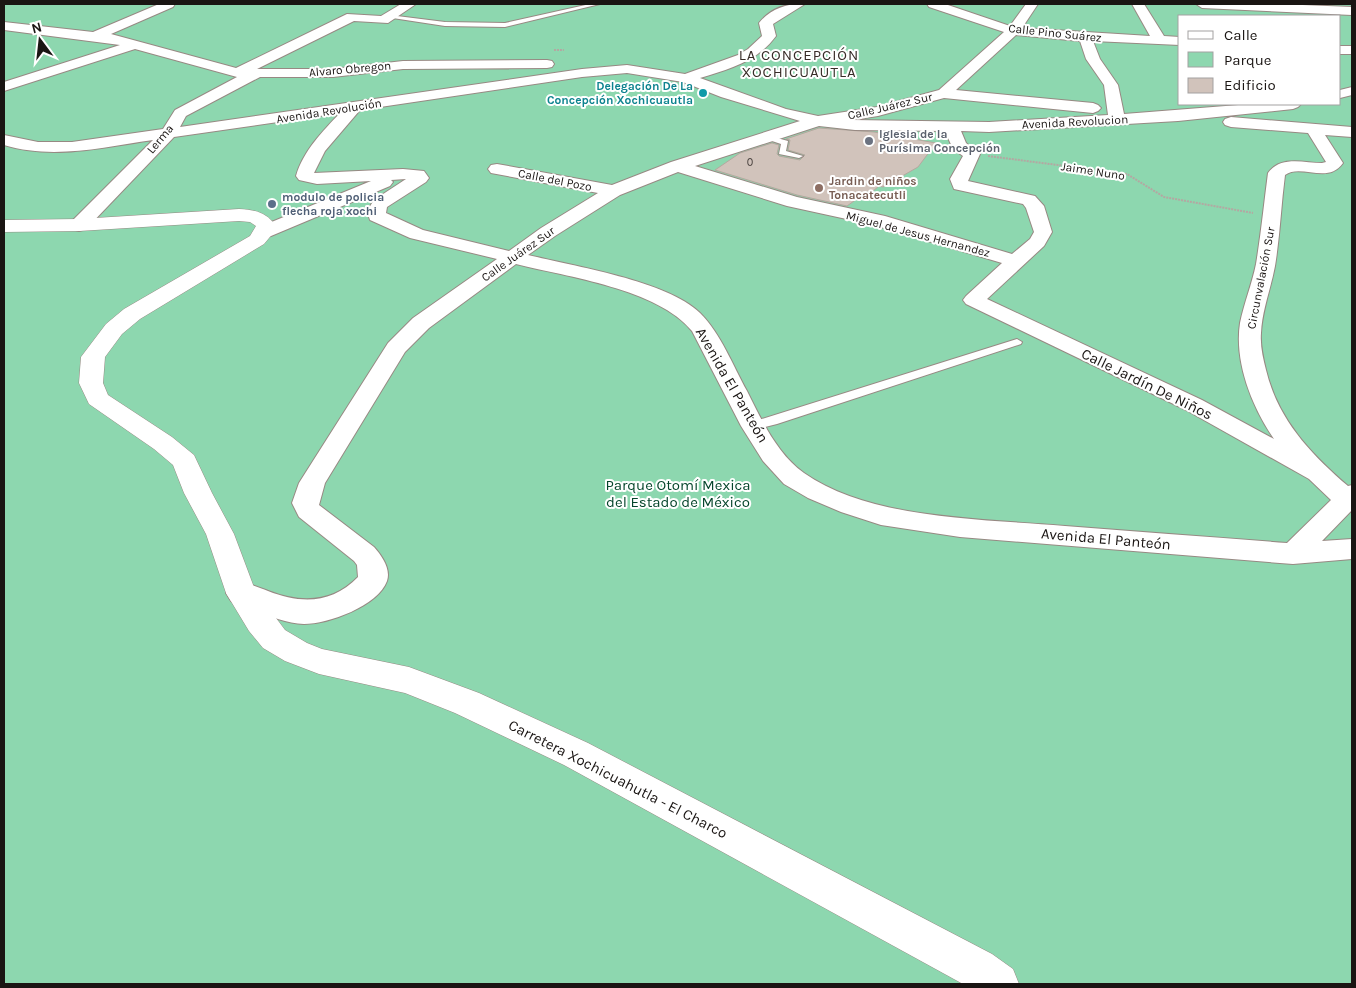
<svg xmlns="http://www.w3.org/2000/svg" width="1356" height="988" font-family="Karla,sans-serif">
	<rect width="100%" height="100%" fill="#faeae4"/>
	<path fill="#8dd7af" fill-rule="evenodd" d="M4,4H1352V984H4ZM1180,16H1340V104H1180Z"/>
	<path fill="#d1c3bb" stroke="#b5a89f" d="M819,128L874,132L936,143L918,167L883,187L879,186L872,192L868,191L847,206L797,195L715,170L740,153L772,143L779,145L777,154L779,156L800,160L805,155L788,150L790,140L786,139Z"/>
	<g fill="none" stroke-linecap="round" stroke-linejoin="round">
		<g stroke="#978983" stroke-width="2">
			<path id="service" d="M590,4H600L505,27L445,26L386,17L389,15L445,22L505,23Z
				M766,135L788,141L786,151L803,156L799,158L779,154L781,144L766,139Z
				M1017,339L1022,342L1021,344L777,424L753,430L747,426L749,423Z"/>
		</g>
		<g stroke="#978983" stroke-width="2">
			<path id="minor" d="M159,4H175L173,7L111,34L236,68L347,14L381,16L401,4H416L388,23L354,21L257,69H333L403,61L547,60L552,61L554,64L552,67L547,68L403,69L333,77H260L186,116L180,127L582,69L627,65L685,74L738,55L748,49L762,36L759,23C771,8 788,3 805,4L773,24L776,36C758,61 728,70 700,78L786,109L818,116L877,107L939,90L1004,32L929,7L927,4H945L1010,26L1026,4H1038L1022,28L1150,36L1132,4H1144L1164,36L1180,37V45L1093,41L1100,59L1118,85L1124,114L1251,104H1301L1298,107L1293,109L1178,121L989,132L961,131L966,143L980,154L968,181L1035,196L1044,206L1052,232L1044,246L987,299L1202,400L1274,439C1252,407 1234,362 1240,323C1244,303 1252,284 1256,264C1261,234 1264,203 1268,173C1281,155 1304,163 1322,163L1326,162L1308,133L1231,127L1225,125L1223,122L1225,119L1231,117L1352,127V137L1325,135L1343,163C1328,185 1301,163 1285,175C1281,205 1280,236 1275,266C1271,288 1262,310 1261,333C1260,346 1263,358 1266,370C1278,420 1311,454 1348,486L1352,485V510L1322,541L1352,539V559L1293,564L960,537L881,525L841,512L808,498L784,484L763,461L741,426L692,331C658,289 568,277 516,264L429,328L405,352L325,483L319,505L374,547C382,556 391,569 387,581C378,606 328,624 304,624C279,623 254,609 231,601L226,593L231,585C245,581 255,586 268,591C301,604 332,604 358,577L357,565L354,561L299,517L292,503L299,483L388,343L413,318L497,259L410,238L370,220L367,211L374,200L406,179L391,180L393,182L390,186L271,236L264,238L257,236L255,232L257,228L371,181L317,184L299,180L296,176C303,151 323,131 340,113L174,137L86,229L79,231L72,229L70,225L72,221L153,140C104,147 53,160 4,145V135L38,142H72L163,129L175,110L237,77L135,49L4,91V82L120,45L4,30V22L93,32ZM1016,35L1080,41L1086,59L1104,85L1108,115L989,122L852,120L878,116L944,98L1093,113L1098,111L1101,108L1098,105L1093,103L956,90ZM627,73L683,82L721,97L800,121L671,162L612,185L497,164L491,165L488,169L491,173L598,193L541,228L509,251L423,230L386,213L387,207L426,182L429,178L424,171L403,169L314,173L325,151L360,110L582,77ZM819,126L855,130L945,131L953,149L963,156L950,179L954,189L1023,204L1026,208L1034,232L1030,239L1012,254L885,216L797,197L695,166ZM678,172L787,206L874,225L1002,263L966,296L963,300L966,304L1186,410L1309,479L1331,500L1287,543C1213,537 1139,532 1065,526C985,519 871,520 804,473C777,454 761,419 747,391C733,366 721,334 700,313C668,281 573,266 528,255L555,236L620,195Z
				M1196,4H1278L1352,7V15L1202,8Z
				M1340,46H1352V54H1340Z
				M1352,87V95L1340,98V90Z"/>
		</g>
		<g stroke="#978983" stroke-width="1">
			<path id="secondary" d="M239,209C255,210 266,212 276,226L274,232L264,244L140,319L122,334L105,357L103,383L108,395L172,437L194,455L212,493L234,534L255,590L285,630L307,643L322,649L409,667L479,693L588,743L992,954L1013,969L1019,984H963L564,765L455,713L405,693L319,674L285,661L263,648L249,631L226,593L206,534L184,493L173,465L154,449L89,404L79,383L81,357L106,324L124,309L250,236L256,226L250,222L239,221L79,231L4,232V220L79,219Z"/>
		</g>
		<path stroke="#b4a7a2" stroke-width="2" stroke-dasharray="2 1" stroke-linecap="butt" d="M554,50H564
			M988,156L1127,174L1164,197L1253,213"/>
		<use href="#service" fill="#fff" fill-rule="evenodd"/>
		<use href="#minor" fill="#fff" fill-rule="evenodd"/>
		<use href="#secondary" fill="#fff" fill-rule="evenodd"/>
	</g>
	<circle fill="#0f9aa8" stroke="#fff" stroke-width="2" cx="703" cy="93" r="5"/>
	<circle fill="#6b7280" stroke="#fff" stroke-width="2" cx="869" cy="141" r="5"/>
	<circle fill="#8d6e63" stroke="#fff" stroke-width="2" cx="819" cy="188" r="5"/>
	<circle fill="#5c6f8a" stroke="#fff" stroke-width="2" cx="272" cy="204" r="5"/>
	<g text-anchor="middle" stroke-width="4" stroke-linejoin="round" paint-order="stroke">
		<g font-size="11" fill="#48403d">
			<text x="750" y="166">0</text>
		</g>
		<g font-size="12" fill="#1a1513" stroke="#fff">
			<text transform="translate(1055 33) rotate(6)" y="4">Calle Pino Suárez</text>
			<text transform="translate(350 69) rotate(-5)" y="4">Alvaro Obregon</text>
			<text transform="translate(890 106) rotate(-13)" y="4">Calle Juárez Sur</text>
			<text transform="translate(329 111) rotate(-9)" y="4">Avenida Revolución</text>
			<text transform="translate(1075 122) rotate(-3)" y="4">Avenida Revolucion</text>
			<text transform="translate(160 139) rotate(-50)" y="4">Lerma</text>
			<text transform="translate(1093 171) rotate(9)" y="4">Jaime Nuno</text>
			<text transform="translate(555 180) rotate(11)" y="4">Calle del Pozo</text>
			<text transform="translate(918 234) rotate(15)" y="4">Miguel de Jesus Hernandez</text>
			<text transform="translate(518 254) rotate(-35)" y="4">Calle Juárez Sur</text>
			<text transform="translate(1261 278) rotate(-79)" y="4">Circunvalación Sur</text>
		</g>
		<g font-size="12" font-weight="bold" fill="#0d838f" stroke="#fff" text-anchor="end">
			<text x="693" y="90">Delegación De La<tspan x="693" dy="14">Concepción Xochicuautla</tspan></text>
		</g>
		<g font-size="12" font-weight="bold" fill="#5b616d" stroke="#fff" text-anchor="start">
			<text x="879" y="138">Iglesia de la<tspan x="879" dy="14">Purísima Concepción</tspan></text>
		</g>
		<g font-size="12" font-weight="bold" fill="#785e54" stroke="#fff" text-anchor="start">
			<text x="829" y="185">Jardin de niños<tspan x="829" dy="14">Tonacatecutli</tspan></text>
		</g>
		<g font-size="12" font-weight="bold" fill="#4e5e75" stroke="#fff" text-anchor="start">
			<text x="282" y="201">modulo de policia<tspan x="282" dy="14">flecha roja xochi</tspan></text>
		</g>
		<g font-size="15" letter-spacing="1" fill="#372c27" stroke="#fff">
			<text x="799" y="60">LA CONCEPCIÓN<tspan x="799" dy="17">XOCHICUAUTLA</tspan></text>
		</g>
		<g font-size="15" fill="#1a1513" stroke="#fff">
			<text transform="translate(1147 384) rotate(26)" y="5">Calle Jardín De Niños</text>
			<text transform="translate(732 385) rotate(60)" y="5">Avenida El Panteón</text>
			<text transform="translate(1106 539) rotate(5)" y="5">Avenida El Panteón</text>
			<text transform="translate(618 779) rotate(27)" y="5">Carretera Xochicuahutla - El Charco</text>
		</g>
		<g font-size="15" fill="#05452b" stroke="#fff">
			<text x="678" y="490">Parque Otomí Mexica<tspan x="678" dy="17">del Estado de México</tspan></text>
		</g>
	</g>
	<rect width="1356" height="988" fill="none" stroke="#1a1513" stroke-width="10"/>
	<rect x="1178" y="15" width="162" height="90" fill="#ffffff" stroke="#a3a1a1"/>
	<rect x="1188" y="31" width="25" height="8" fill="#ffffff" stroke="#a3a1a1"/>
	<text x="1224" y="40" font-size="15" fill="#1a1513">Calle</text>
	<rect x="1188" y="52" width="25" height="15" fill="#8dd7af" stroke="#a3a1a1"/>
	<text x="1224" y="65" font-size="15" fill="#1a1513">Parque</text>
	<rect x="1188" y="78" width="25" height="15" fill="#d1c3bb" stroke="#a3a1a1"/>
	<text x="1224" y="90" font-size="15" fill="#1a1513">Edificio</text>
	<g transform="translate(40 40) rotate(345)" stroke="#ffffff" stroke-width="4" paint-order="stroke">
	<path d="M0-4L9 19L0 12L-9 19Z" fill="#1a1513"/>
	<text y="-8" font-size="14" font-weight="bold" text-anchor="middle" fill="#1a1513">N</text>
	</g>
</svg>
